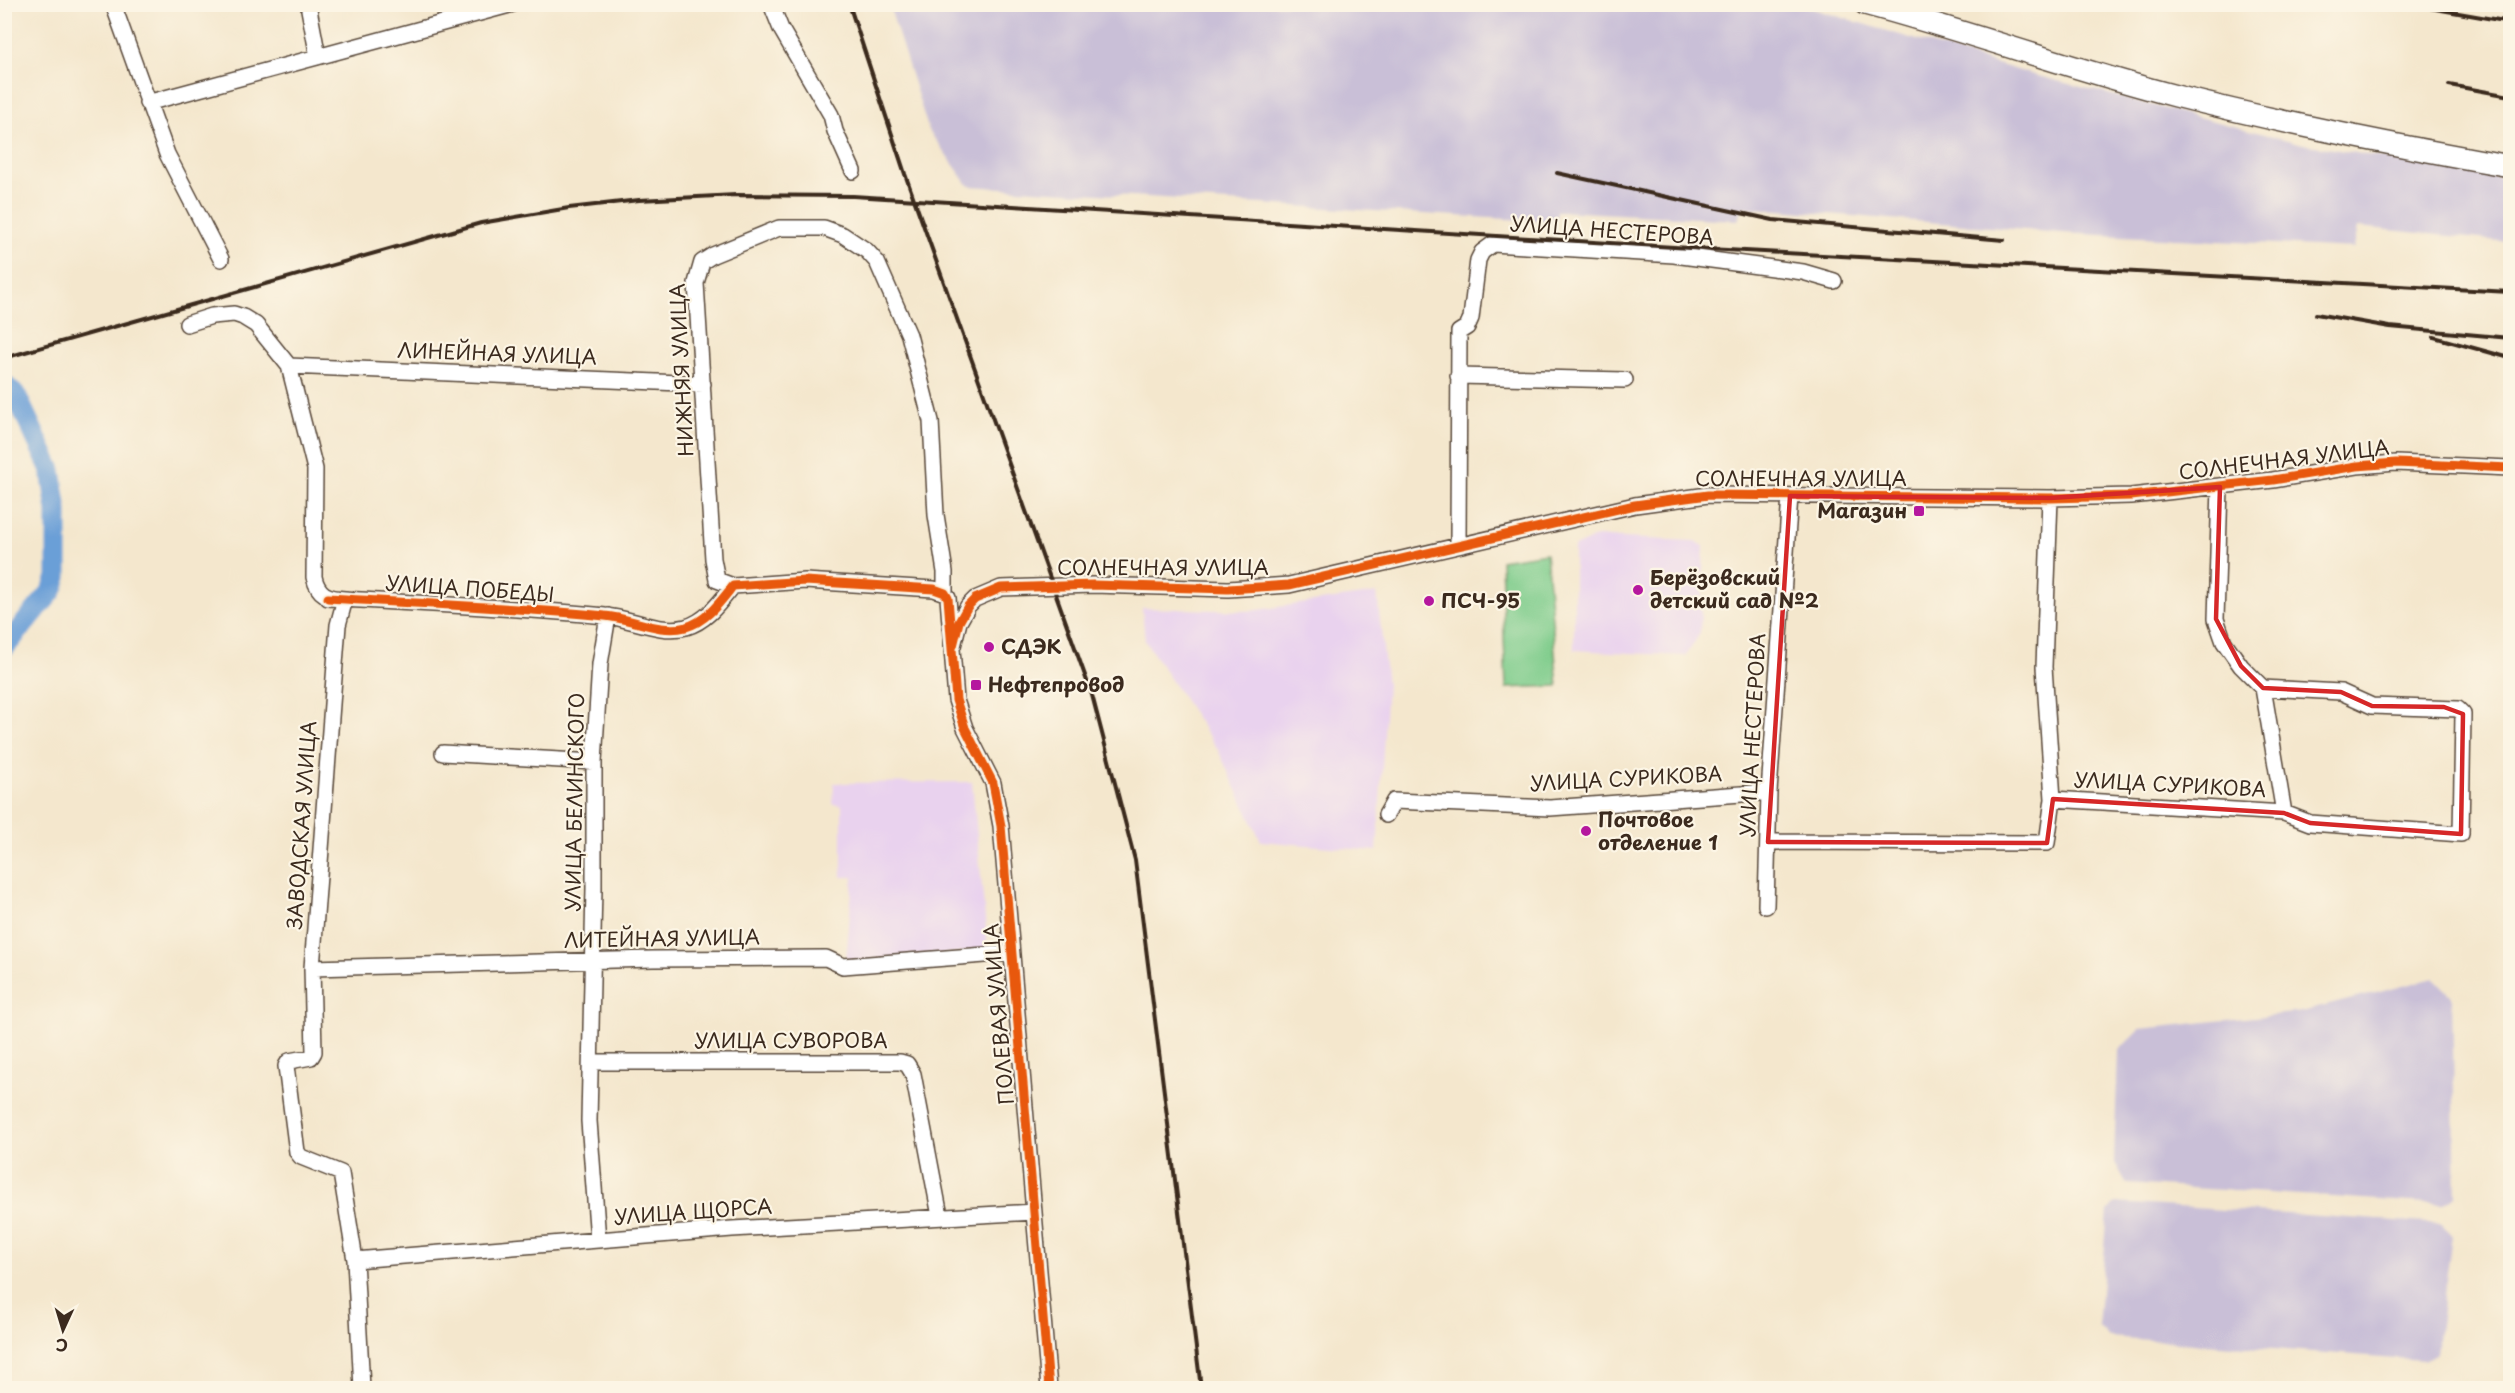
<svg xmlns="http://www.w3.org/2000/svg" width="2515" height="1393" font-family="'Playpen Sans',sans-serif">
	<rect width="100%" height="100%" fill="#fcf5e5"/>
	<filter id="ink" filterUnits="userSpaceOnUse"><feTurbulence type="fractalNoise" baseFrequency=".0167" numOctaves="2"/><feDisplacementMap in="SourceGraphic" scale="12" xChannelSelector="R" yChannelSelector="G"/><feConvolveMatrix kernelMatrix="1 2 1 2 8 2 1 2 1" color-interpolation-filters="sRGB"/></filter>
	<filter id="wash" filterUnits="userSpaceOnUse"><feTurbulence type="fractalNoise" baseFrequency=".008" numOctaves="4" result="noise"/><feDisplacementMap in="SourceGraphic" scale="24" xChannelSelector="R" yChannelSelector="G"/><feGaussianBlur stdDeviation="1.35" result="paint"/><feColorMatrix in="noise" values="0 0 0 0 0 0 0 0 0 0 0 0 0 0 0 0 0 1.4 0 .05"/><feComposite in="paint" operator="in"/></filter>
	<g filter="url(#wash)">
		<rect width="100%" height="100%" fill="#f4e7cd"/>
		<path fill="#e9d2ee" d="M1597,537L1695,541L1704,546L1700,633L1686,656L1574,650V547Z
			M1377,593L1387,684L1377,851L1261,841L1218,750L1145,641L1142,608L1250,611Z
			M972,782L988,950L846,962L853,877H842V805L833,804L834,783Z"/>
		<path fill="#c9bfd7" d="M889,5H1800L2034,75L2303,144L2510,179V242L2358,227L2354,248L2062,233L1743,207L1738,220L1557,211L1556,222L969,186L929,131Z
			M2434,978L2452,996L2456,1196L2443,1204L2127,1184L2114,1161L2118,1051L2140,1029L2302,1012Z
			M2116,1203L2442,1224L2452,1236L2436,1354L2423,1360L2109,1337L2098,1326L2108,1211Z"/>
		<path fill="#7ecc8b" stroke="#5c7b54" stroke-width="1.5" d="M1546,553L1558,686L1506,688L1501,560Z"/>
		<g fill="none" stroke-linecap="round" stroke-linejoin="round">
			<path stroke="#6b9fd7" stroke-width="21" d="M4,385L16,395L51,470L57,511V577L52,591L4,648"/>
		</g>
	</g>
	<g filter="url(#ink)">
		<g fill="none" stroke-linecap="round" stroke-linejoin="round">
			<g stroke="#574638" stroke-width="18">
				<path id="minor" d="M113,4L167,154L221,259
					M308,4L318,57
					M771,4L781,29L831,115L835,131L853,171
					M147,103L513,4
					M187,324L212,316L234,314L243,317L256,325L289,366L315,469L314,577C318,595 328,598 345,599L338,625L312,968L314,1052L311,1057L289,1061L286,1066L297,1152L301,1157L341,1173L355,1260L362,1388
					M289,366L703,384
					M1458,376L1625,380
					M2220,487L2216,619L2224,642L2241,666L2263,688L2284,813
					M2050,498L2044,667L2053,799
					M1458,544L1459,332L1467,327L1471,318L1478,260L1482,252L1493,244L1674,255L1803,272L1834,281
					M733,586L717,580L713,559L696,283L702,262L713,255L779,228H824L843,235L867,251L877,262L909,335L931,421L936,515L945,572V593
					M328,598C421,604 513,607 605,616C632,618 659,634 686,627C707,621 720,602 733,586L805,581L934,589L945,593L948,598L956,700L965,728L993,783L1001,826L1049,1388
					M953,646L959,622L968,606L975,599L1001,588L1093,585L1228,589L1289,585L1635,505L1708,495L2050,498L2131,496L2273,480L2357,466L2396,463L2510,468
					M443,753L594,762
					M1386,815L1394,801L1550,808L1769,792
					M1768,842L2047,843L2053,799L2284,813L2310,823L2461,834L2463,714L2458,709L2372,706L2341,692L2263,688
					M1766,906L1769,792L1790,496
					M312,968L653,959L826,958L843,966L1011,953
					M591,1062H900L907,1064L913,1074L940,1216
					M598,1240L589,1121L594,888V762L600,664L608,616
					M355,1260L732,1229L1034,1212"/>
			</g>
			<g stroke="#574638" stroke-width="24">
				<path id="highway" d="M1865,4C1970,32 2071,69 2176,96C2286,124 2398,146 2510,166"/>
			</g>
			<use href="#minor" stroke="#fff" stroke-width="15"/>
			<use href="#highway" stroke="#fff" stroke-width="21"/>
			<path stroke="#3b2a1e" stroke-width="4" d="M849,4L905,174L1092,695L1135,860L1201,1388
				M2407,4L2510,22
				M2449,85L2510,96
				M1557,173L1773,220L2004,240
				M2316,314L2390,327L2510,338
				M2434,337L2510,358
				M4,358L481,223L569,208L639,200L736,195L853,196L1690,248L2510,292"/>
			<g stroke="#fcf5e5" stroke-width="13">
				<path id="cycleway" d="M328,598C421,604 513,607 605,616C632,618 659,634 686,627C707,621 720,602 733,586L805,581L934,589L945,593L948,598L956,700L965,728L993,783L1001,826L1049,1388
					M953,646L959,622L968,606L975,599L1001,588L1093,585L1228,589L1289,585L1635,505L1708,495L2050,498L2131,496L2273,480L2357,466L2396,463L2510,468"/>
			</g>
			<use href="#cycleway" stroke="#e8590c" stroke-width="9"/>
		</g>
	</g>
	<path fill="none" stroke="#d62828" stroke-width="4.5" stroke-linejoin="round" d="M2220,487L2216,619L2241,666L2263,688L2341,692L2372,706L2444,707L2463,714L2461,834L2310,823L2284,813L2053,799L2047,843L1768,842L1790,496L2050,498Z"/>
	<g fill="#b5179e" stroke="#fcf5e5" stroke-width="2">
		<rect x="1913" y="505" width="12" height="12" rx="3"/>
		<circle cx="1638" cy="590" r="6"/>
		<circle cx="1429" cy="601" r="6"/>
		<circle cx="989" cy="647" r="6"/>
		<rect x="970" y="679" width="12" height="12" rx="3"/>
		<circle cx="1586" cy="831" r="6"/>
	</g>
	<g text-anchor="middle" stroke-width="4.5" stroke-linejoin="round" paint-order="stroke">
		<g font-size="20" fill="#3b2a1e" stroke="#fcf5e5">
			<text transform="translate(1612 231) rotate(4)" y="7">УЛИЦА НЕСТЕРОВА</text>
			<text transform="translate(497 354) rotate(2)" y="7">ЛИНЕЙНАЯ УЛИЦА</text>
			<text transform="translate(682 370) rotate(-93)" y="7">НИЖНЯЯ УЛИЦА</text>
			<text transform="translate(2284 460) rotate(-7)" y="7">СОЛНЕЧНАЯ УЛИЦА</text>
			<text x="1801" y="486">СОЛНЕЧНАЯ УЛИЦА</text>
			<text x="1163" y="575">СОЛНЕЧНАЯ УЛИЦА</text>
			<text transform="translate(470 589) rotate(4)" y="7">УЛИЦА ПОБЕДЫ</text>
			<text transform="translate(1753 735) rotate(-87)" y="7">УЛИЦА НЕСТЕРОВА</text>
			<text transform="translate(1626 779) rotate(-3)" y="7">УЛИЦА СУРИКОВА</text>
			<text transform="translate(2170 785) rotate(3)" y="7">УЛИЦА СУРИКОВА</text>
			<text transform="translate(575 802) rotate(-89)" y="7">УЛИЦА БЕЛИНСКОГО</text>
			<text transform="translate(302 825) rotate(-86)" y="7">ЗАВОДСКАЯ УЛИЦА</text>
			<text transform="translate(662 939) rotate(-1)" y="7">ЛИТЕЙНАЯ УЛИЦА</text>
			<text transform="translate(999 1014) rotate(-95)" y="7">ПОЛЕВАЯ УЛИЦА</text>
			<text x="791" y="1048">УЛИЦА СУВОРОВА</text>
			<text transform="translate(693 1212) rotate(-4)" y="7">УЛИЦА ЩОРСА</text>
		</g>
		<g font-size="20" font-weight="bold" fill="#3b2a1e" stroke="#fcf5e5" text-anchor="start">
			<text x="1907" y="518" text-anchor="end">Магазин</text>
			<text x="1650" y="585">Берёзовский<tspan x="1650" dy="23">детский сад №2</tspan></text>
			<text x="1441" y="608">ПСЧ-95</text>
			<text x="1001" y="654">СДЭК</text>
			<text x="988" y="692">Нефтепровод</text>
			<text x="1598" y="827">Почтовое<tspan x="1598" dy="23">отделение 1</tspan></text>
		</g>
	</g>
	<rect width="2515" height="1393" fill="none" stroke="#fcf5e5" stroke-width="24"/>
	<g transform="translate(63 1330) rotate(184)" stroke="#fcf5e5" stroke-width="4.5" paint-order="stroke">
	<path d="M0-4.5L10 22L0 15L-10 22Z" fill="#3b2a1e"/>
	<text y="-9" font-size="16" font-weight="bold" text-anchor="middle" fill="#3b2a1e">С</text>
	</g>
</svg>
